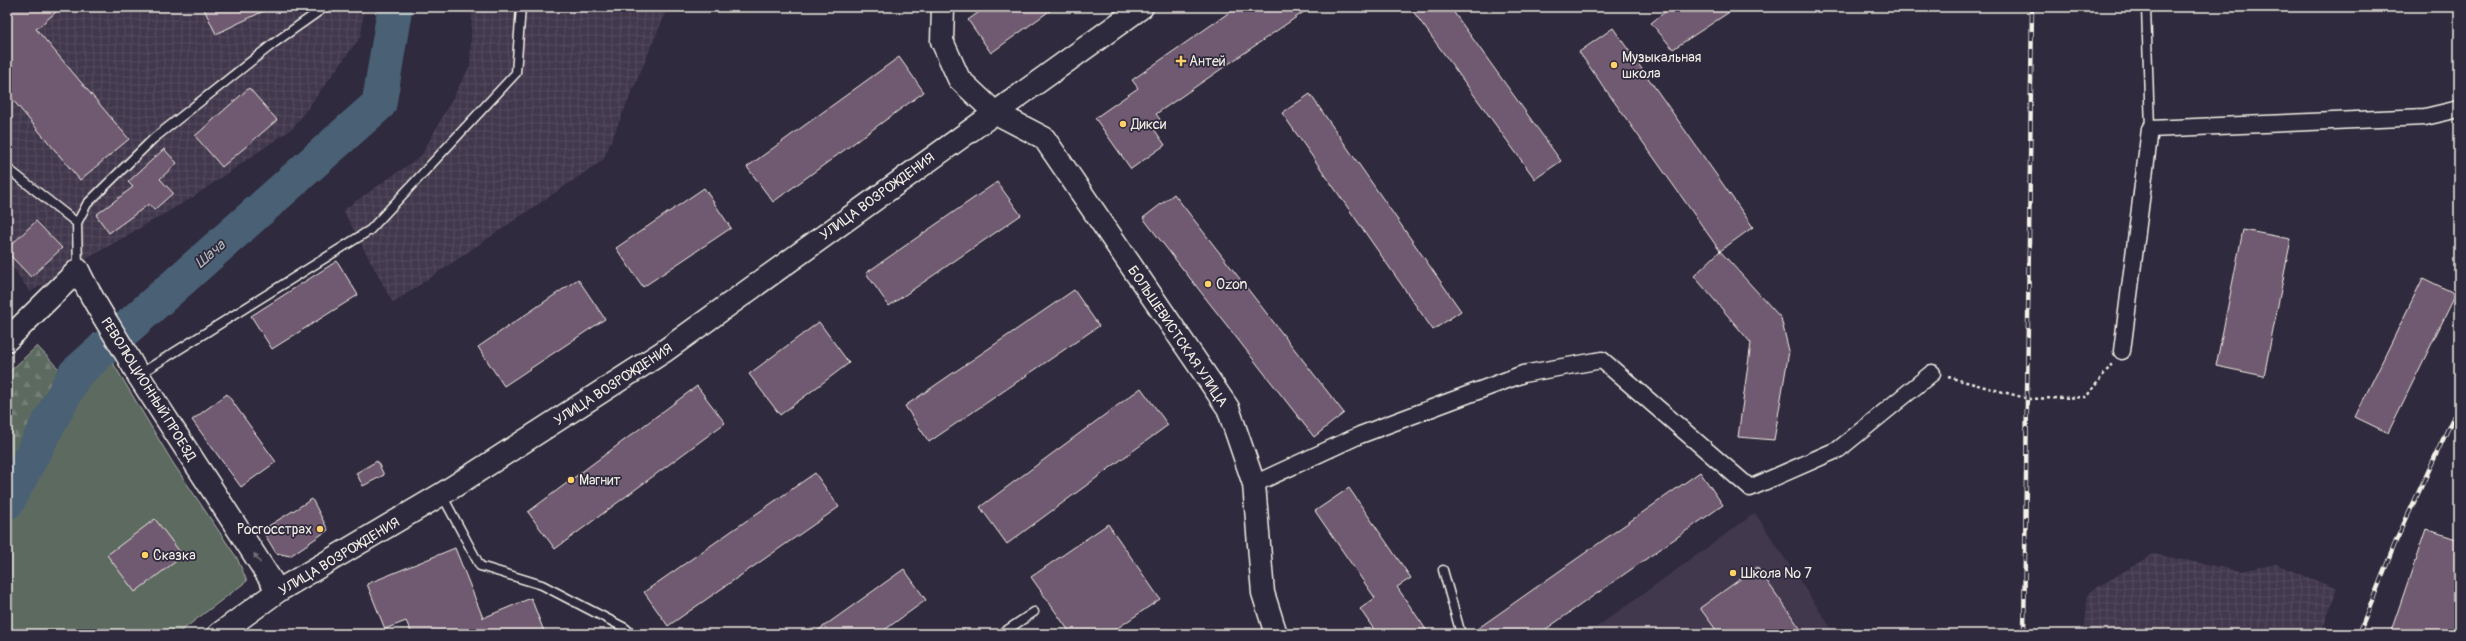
<svg xmlns="http://www.w3.org/2000/svg" width="2466" height="641" font-family="Pangolin,sans-serif">
	<defs>
		<pattern id="industrial-grid" width="8" height="8" patternUnits="userSpaceOnUse"><rect width="8" height="8" fill="#42384d"/><path d="M0 4h8M4 0v8" fill="none" stroke="#554c5e"/></pattern>
		<pattern id="forest-firs" width="22" height="20" patternUnits="userSpaceOnUse"><rect width="22" height="20" fill="#5d6b61"/><path d="M5 1l3.5 6h-7zM16 11l3.5 6h-7z" fill="#758178"/></pattern>
	</defs>
	<rect width="100%" height="100%" fill="#2f2a3d"/>
	<filter id="ink" filterUnits="userSpaceOnUse"><feTurbulence type="fractalNoise" baseFrequency=".025" numOctaves="2"/><feDisplacementMap in="SourceGraphic" scale="8" xChannelSelector="R" yChannelSelector="G"/><feConvolveMatrix kernelMatrix="1 2 1 2 8 2 1 2 1" color-interpolation-filters="sRGB"/></filter>
	<g filter="url(#ink)">
		<path fill="#42384d" d="M1755,513L1835,634H1587Z"/>
		<path fill="url(#industrial-grid)" d="M7,7H364L361,36L293,128L193,197L30,292L7,259Z
			M472,7H668L603,160L393,303L343,210L421,156L470,66Z
			M2153,554L2241,571L2276,564L2337,589L2321,634H2084L2088,593Z"/>
		<path fill="url(#forest-firs)" stroke="#a8aea4" d="M37,346L60,370L7,507V374Z"/>
		<path fill="#5d6b61" stroke="#a8aea4" d="M95,333L173,463L237,558L247,581L177,634H7V507L60,370Z"/>
		<g fill="none" stroke-linecap="round" stroke-linejoin="round">
			<path stroke="#4a6174" stroke-width="35" d="M7,502L75,374L379,104L395,7"/>
		</g>
		<path fill="#6f5a71" stroke="#f4f1e8" d="M7,7H62L36,29L129,139L80,180L7,93Z
			M203,7H272L216,34Z
			M986,7H1055L991,53L968,20Z
			M1237,7H1311L1156,114L1163,123L1154,129L1165,145L1131,169L1095,118L1138,88L1132,80Z
			M1410,7H1450L1561,161L1535,179Z
			M1671,7H1737L1673,49L1651,23Z
			M1613,28L1753,227L1720,251L1579,52Z
			M899,57L924,92L773,202L747,167Z
			M249,88L277,120L222,167L195,136Z
			M1310,94L1461,311L1433,330L1282,113Z
			M164,149L177,163L160,179L173,193L154,210L149,204L109,233L96,215L133,187L128,182Z
			M997,182L1021,215L889,306L866,273Z
			M704,188L731,228L643,287L616,248Z
			M1174,194L1344,413L1314,437L1143,218Z
			M36,221L62,248L31,277L7,252V249Z
			M2243,230L2291,239L2264,376L2216,366Z
			M1720,251L1781,318L1789,351L1774,440L1738,437L1751,343L1694,276Z
			M337,261L358,295L272,349L251,316Z
			M2423,278L2456,294L2388,433L2355,417Z
			M578,279L605,319L504,386L478,347Z
			M1074,290L1099,326L929,442L905,406Z
			M819,322L849,363L780,415L749,374Z
			M697,386L725,423L555,549L528,512Z
			M1141,388L1168,425L1007,544L980,507Z
			M227,394L276,462L241,487L192,420Z
			M377,461L384,475L363,486L356,473Z
			M1700,472L1723,505L1539,634H1470Z
			M815,473L839,507L668,626L644,592Z
			M1349,488L1411,578L1397,587L1429,634H1377L1360,609L1375,598L1315,511Z
			M312,499L328,530L290,556L276,553L262,530Z
			M155,519L183,556L135,592L107,555Z
			M1108,524L1160,599L1109,634H1071L1031,577Z
			M2426,529L2459,540V610L2451,634H2390Z
			M455,548L483,618L531,598L545,634H412L406,621L385,629L367,584Z
			M1757,567L1804,634H1719L1700,608Z
			M904,569L926,600L879,634H813Z"/>
		<g fill="none" stroke-linecap="round" stroke-linejoin="round">
			<g stroke="#f4f1e8" stroke-width="11">
				<path id="lane" d="M2146,7L2150,129
					M7,168L77,223
					M78,269L77,223L87,204L153,139L274,43L325,7
					M138,375L370,230L516,73L521,7
					M442,495L480,566L542,585L625,628L632,634
					M1443,570L1461,634
					M1001,634L1034,612"/>
			</g>
			<g stroke="#f4f1e8" stroke-width="19">
				<path id="street" d="M2122,351L2150,129L2425,117L2459,109
					M1254,484L1360,435L1523,374L1602,360L1750,488L1839,449L1932,373"/>
			</g>
			<g stroke="#f4f1e8" stroke-width="25">
				<path id="secondary" d="M943,7L942,41L959,79L994,112L1044,138L1228,408L1254,484L1263,593L1276,634
					M7,340L78,270C95,307 119,339 138,375L278,591
					M219,634L278,591L442,494L663,352L1142,7"/>
			</g>
			<path stroke="#f4f1e8" stroke-width="2.5" stroke-dasharray="3 3" stroke-linecap="butt" d="M1948,377L2029,399L2086,397L2112,364"/>
			<use href="#lane" stroke="#2f2a3d" stroke-width="8"/>
			<use href="#street" stroke="#2f2a3d" stroke-width="16"/>
			<use href="#secondary" stroke="#2f2a3d" stroke-width="22"/>
			<g stroke="#f4f1e8" stroke-width="4.5">
				<path id="rail" d="M2024,634L2032,7
					M2359,634L2396,541L2459,405"/>
			</g>
			<use href="#rail" stroke="#2f2a3d" stroke-width="3" stroke-dasharray="9" stroke-linecap="butt"/>
		</g>
		<defs><path id="oneway-solid" d="M-6-.8H1V-3.2L6.5 0L1 3.2V.8H-6Z"/></defs>
		<use fill="#747079" href="#oneway-solid" transform="translate(257 558) rotate(-123)"/>
	</g>
	<g fill="#ffd166" stroke="#2f2a3d" stroke-width="1.5">
		<path d="M1179 55h4v4h4v4h-4v4h-4v-4h-4v-4h4z"/>
		<circle cx="1614" cy="65" r="4"/>
		<circle cx="1123" cy="124" r="4"/>
		<circle cx="1208" cy="284" r="4"/>
		<circle cx="571" cy="480" r="4"/>
		<circle cx="320" cy="529" r="4"/>
		<circle cx="145" cy="555" r="4"/>
		<circle cx="1733" cy="573" r="4"/>
	</g>
	<g text-anchor="middle" stroke-width="3.5" stroke-linejoin="round" paint-order="stroke">
		<g font-size="14" fill="#f4f1e8" stroke="#2f2a3d" text-anchor="start">
			<text x="1622" y="62">Музыкальная<tspan x="1622" dy="16">школа</tspan></text>
			<text x="1189" y="66">Антей</text>
			<text x="1131" y="129">Дикси</text>
			<text x="1216" y="289">Ozon</text>
			<text x="579" y="485">Магнит</text>
			<text x="312" y="534" text-anchor="end">Росгосстрах</text>
			<text x="153" y="560">Сказка</text>
			<text x="1741" y="578">Школа № 7</text>
		</g>
		<g font-size="14" fill="#f4f1e8" stroke="#2f2a3d">
			<text transform="translate(877 196) rotate(-36)" y="5">УЛИЦА ВОЗРОЖДЕНИЯ</text>
			<text transform="translate(1178 336) rotate(56)" y="5">БОЛЬШЕВИСТСКАЯ УЛИЦА</text>
			<text transform="translate(613 384) rotate(-33)" y="5">УЛИЦА ВОЗРОЖДЕНИЯ</text>
			<text transform="translate(149 389) rotate(58)" y="5">РЕВОЛЮЦИОННЫЙ ПРОЕЗД</text>
			<text transform="translate(339 556) rotate(-31)" y="5">УЛИЦА ВОЗРОЖДЕНИЯ</text>
		</g>
		<g font-size="15" font-style="italic" fill="#b0b7ba" stroke="#2f2a3d">
			<text transform="translate(210 254) rotate(-41)" y="5">Шача</text>
		</g>
	</g>
	<rect width="2466" height="641" fill="none" stroke="#2f2a3d" stroke-width="24"/>
	<rect x="12" y="12" width="2442" height="617" fill="none" stroke="#f4f1e8" stroke-width="1.5" filter="url(#ink)"/>
</svg>
